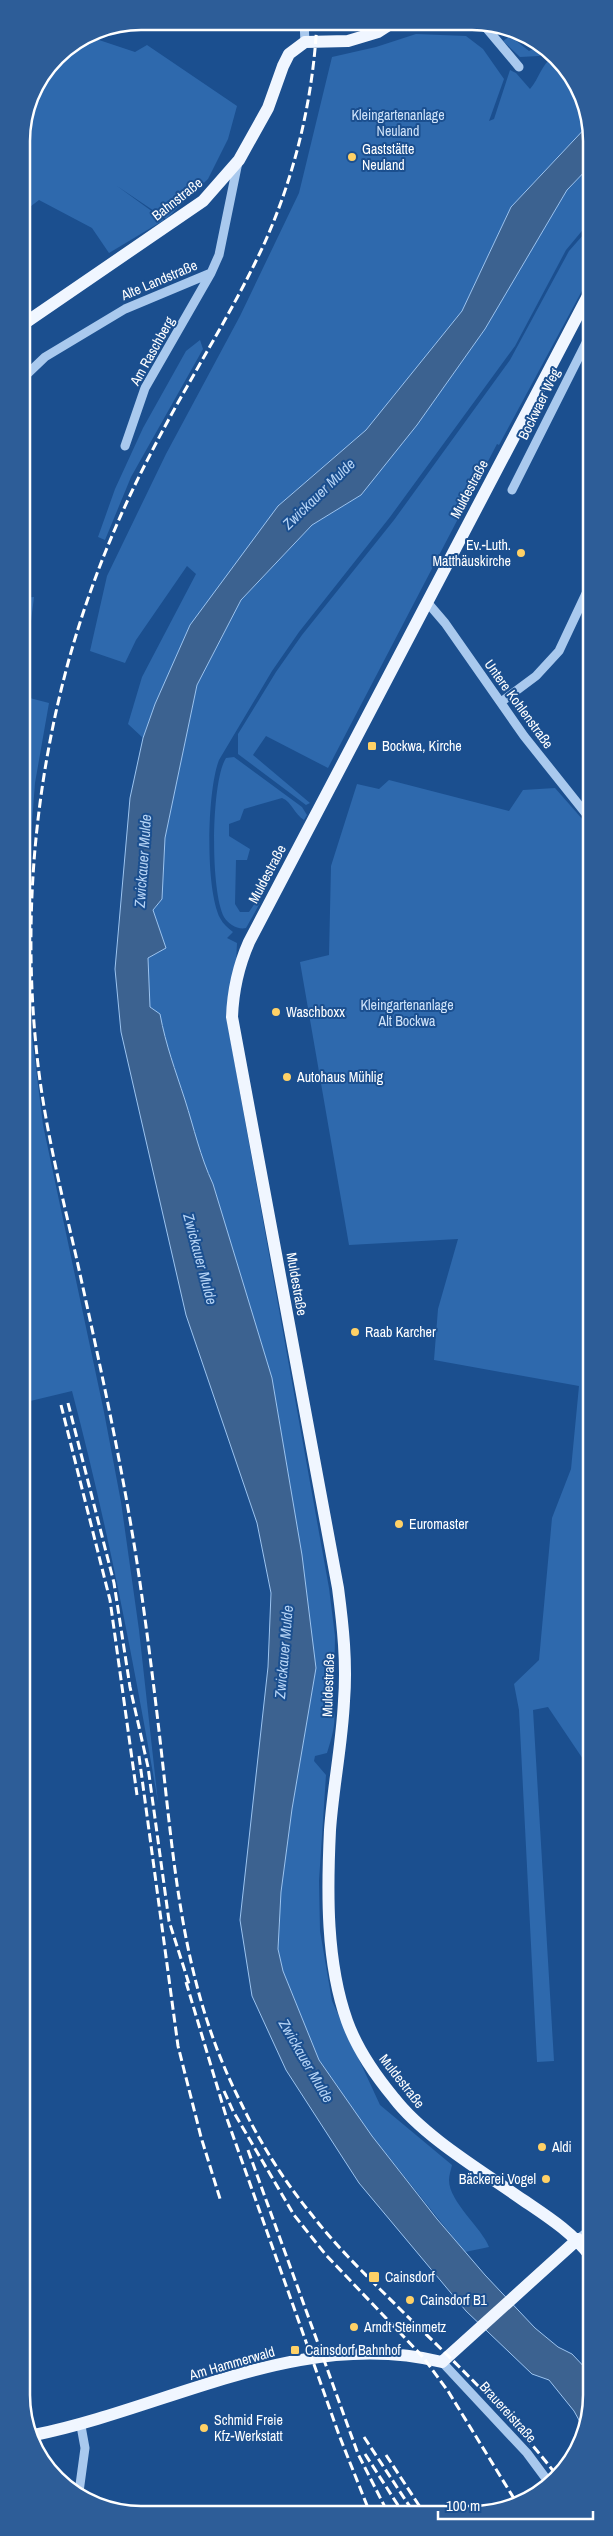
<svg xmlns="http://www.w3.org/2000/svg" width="613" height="2536" font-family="'Archivo Narrow',sans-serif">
	<rect width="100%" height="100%" fill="#1b4f8f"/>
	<path fill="#2e69ad" d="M416,34L466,36L483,49L504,79L489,121L494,119L510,70L516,73L530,89C539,79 542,63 553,57L562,62L590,123L511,207L462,311L366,430L278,506L155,704L143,738L128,724L142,677L196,574L187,566L136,640L125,663L90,651L107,576L166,454L240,316L299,193L332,57L376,47Z
		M87,36L135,52L147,45L237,106L228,139L208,179L166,219L117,186L164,220L109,253L92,228L39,200L22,213L21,133L33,88L56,56Z
		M510,36L529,51L537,47L545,52L539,56L520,57L503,41Z
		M591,165V220L566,250L515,346L390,517L299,632L272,671L219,760C207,791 205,888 220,918C223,924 228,928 233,932L227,938L237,943L236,964L226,1015L329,1588L335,1636L334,1691L329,1698C340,1713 332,1737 327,1753L315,1756L314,1761L326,1775L319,1881L320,1931L332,2001L380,2105L452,2165C451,2170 449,2175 449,2180C449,2202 482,2228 489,2247L465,2252L372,2136L319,2060L283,1971L278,1949L281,1892L292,1809L316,1668L302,1555L272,1378L213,1184C200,1156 194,1128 185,1100C175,1069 166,1046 160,1015L150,1007L148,958L166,948L153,910L162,899L165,838L197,685L241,600L312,525L361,495L417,425L485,329L567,190Z
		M591,226V274L499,445L497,444L328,768L266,736L253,755L310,803L306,805L238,754V734L276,672L302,635L394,520L510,360L569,251Z
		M200,340L203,349L131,477L105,540L98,537L115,489L143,428L186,351Z
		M34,597L22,694V598Z
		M22,696L49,703L35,783L22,955L43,1125L104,1412L121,1502L139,1630L158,1802C134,1664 108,1527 72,1391L22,1403Z
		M234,757L302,807L307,815L304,820C294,814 292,802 282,798L244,809L240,820L229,824V836L250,849L247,860H236L235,904L240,912H249L255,903H260L246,928C238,930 228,924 224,917C210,891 211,781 226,758Z
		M389,780L509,811L523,790L555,788L591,829V1771L548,1707L533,1710L554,2061L537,2062L519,1710L514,1684L539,1660L552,1518L571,1469L579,1386L434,1360L438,1309L458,1239L349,1245L300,962L329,955L331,866L357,784L379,789Z"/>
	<path fill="#3c6290" stroke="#9cc4f0" d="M590,123L591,165L567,190L485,329L417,425L361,495L312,525L241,600L197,685L165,838L162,899L153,910L166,948L148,958L150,1007L160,1014C166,1046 175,1069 185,1100C194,1128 200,1156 213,1184L272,1378L302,1555L316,1668L292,1809L281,1892L278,1949L283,1971L319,2060L372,2136L437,2219L485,2275L535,2328L558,2347L572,2354L591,2374L592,2403L585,2431L574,2411L549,2380L532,2374L466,2311L359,2183L286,2070L252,1996L240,1920L268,1667L271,1593L257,1523L186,1315L121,1032L115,969L130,798L143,738L155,704L190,625L278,506L366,430L462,311L511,207Z"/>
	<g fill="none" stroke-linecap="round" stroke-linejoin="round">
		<path stroke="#a9c9ee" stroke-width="9" d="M304,22L305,42
			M483,24L519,67
			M22,379L45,357L125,309L211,273L219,255L238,162
			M125,446L145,388L211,273
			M512,490L591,333
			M427,602L445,623L524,736L591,820
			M501,702L536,676L559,651L591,583
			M578,2239L591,2229
			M442,2362L527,2453L550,2484
			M79,2492L85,2448L81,2426"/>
		<path stroke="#f0f6ff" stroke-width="12" d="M591,290L249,942C238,967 233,990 232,1017L338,1588C343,1626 347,1663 344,1701C342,1744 333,1787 330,1830C327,1892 326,1962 347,2021C357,2049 375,2075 394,2098C424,2137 482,2171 523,2200C548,2217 572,2232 591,2257
			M22,325L203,201L239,160L268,108L283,66L289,54L305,42L348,41L378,32L392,23
			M34,2435C168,2408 302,2327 442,2362L578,2239"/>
		<path stroke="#fff" stroke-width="3" stroke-dasharray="9 4" stroke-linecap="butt" d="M317,22C313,98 296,172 265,242C232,314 187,382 151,453C116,520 88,590 68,663C32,796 22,936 39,1073C47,1135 62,1195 76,1256C99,1360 122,1464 138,1569C149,1644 158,1719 166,1794C178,1903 190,2003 241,2103C260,2143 284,2181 312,2215C339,2250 372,2281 403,2312C458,2365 512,2417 558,2477
			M68,1403L114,1583L130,1687L148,1767L169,1921L190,1987
			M61,1405L110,1600L137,1795
			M139,1756L178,2046L201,2137L221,2202
			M186,1982L226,2116L339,2435L370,2513
			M224,2091L233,2111L294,2215L326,2255L423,2357L448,2391L518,2505
			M248,2150L358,2454L388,2513
			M364,2437L414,2513
			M365,2454L403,2513
			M386,2455L424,2513"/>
	</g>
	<g fill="#ffd166" stroke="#1b4f8f" stroke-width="2">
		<circle cx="352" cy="157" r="5"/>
		<circle cx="521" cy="553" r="5"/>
		<rect x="367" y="741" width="10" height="10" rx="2.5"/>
		<circle cx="276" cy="1012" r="5"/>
		<circle cx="287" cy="1077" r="5"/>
		<circle cx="355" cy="1332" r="5"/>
		<circle cx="399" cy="1524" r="5"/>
		<circle cx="542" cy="2147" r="5"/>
		<circle cx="546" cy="2179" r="5"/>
		<rect x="368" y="2271" width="12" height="12" rx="2.5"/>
		<circle cx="410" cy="2300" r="5"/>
		<circle cx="354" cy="2327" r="5"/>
		<rect x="290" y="2345" width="10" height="10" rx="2.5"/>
		<circle cx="204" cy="2428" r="5"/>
	</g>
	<g text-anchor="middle" stroke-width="4" stroke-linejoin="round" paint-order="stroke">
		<g font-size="14" fill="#cfe3fa" stroke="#1b4f8f">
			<text x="398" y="120">Kleingartenanlage<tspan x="398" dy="16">Neuland</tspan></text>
			<text x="407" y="1010">Kleingartenanlage<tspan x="407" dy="16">Alt Bockwa</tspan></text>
		</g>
		<g font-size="14" fill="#fff" stroke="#1b4f8f" text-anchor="start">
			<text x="362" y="154">Gaststätte<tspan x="362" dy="16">Neuland</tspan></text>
			<text x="511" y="550" text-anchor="end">Ev.-Luth.<tspan x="511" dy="16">Matthäuskirche</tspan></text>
			<text x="382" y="751">Bockwa, Kirche</text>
			<text x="286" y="1017">Waschboxx</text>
			<text x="297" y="1082">Autohaus Mühlig</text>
			<text x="365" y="1337">Raab Karcher</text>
			<text x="409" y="1529">Euromaster</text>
			<text x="552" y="2152">Aldi</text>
			<text x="536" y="2184" text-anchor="end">Bäckerei Vogel</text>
			<text x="385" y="2282">Cainsdorf</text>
			<text x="420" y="2305">Cainsdorf B1</text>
			<text x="364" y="2332">Arndt Steinmetz</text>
			<text x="305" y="2355">Cainsdorf Bahnhof</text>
			<text x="214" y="2425">Schmid Freie<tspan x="214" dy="16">Kfz-Werkstatt</tspan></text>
		</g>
		<g font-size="14" fill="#fff" stroke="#1b4f8f">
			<text transform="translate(177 199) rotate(-38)" y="5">Bahnstraße</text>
			<text transform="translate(159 280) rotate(-23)" y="5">Alte Landstraße</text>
			<text transform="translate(152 351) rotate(-61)" y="5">Am Raschberg</text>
			<text transform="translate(539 404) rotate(-64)" y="5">Bockwaer Weg</text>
			<text transform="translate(469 489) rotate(-62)" y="5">Muldestraße</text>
			<text transform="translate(519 704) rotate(54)" y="5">Untere Kohlenstraße</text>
			<text transform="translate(267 874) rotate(-62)" y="5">Muldestraße</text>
			<text transform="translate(297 1284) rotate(80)" y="5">Muldestraße</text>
			<text transform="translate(328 1685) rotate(-88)" y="5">Muldestraße</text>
			<text transform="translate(402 2081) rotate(52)" y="5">Muldestraße</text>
			<text transform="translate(232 2363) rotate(-16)" y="5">Am Hammerwald</text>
			<text transform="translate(508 2412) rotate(48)" y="5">Brauereistraße</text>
		</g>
		<g font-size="15" font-style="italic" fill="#b5d3f5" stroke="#1b4f8f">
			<text transform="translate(319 494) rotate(-44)" y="5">Zwickauer Mulde</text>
			<text transform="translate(143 861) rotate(-86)" y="5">Zwickauer Mulde</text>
			<text transform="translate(200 1259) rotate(75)" y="5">Zwickauer Mulde</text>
			<text transform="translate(284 1652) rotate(-85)" y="5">Zwickauer Mulde</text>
			<text transform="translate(306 2061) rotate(60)" y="5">Zwickauer Mulde</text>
		</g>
	</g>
	<path d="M0 0H613V2536H0ZM141 30H472A111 111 0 0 1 583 141V2395A111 111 0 0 1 472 2506H141A111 111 0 0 1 30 2395V141A111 111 0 0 1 141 30Z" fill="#2d5d98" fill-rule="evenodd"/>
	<path fill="none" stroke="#fff" stroke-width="2.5" d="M141 30H472A111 111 0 0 1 583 141V2395A111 111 0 0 1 472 2506H141A111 111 0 0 1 30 2395V141A111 111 0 0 1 141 30Z"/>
	<path d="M438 2511v8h155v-8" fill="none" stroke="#ffffff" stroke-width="2.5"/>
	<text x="446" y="2511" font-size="15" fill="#ffffff" stroke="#1b4f8f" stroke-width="4" paint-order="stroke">100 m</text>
</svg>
